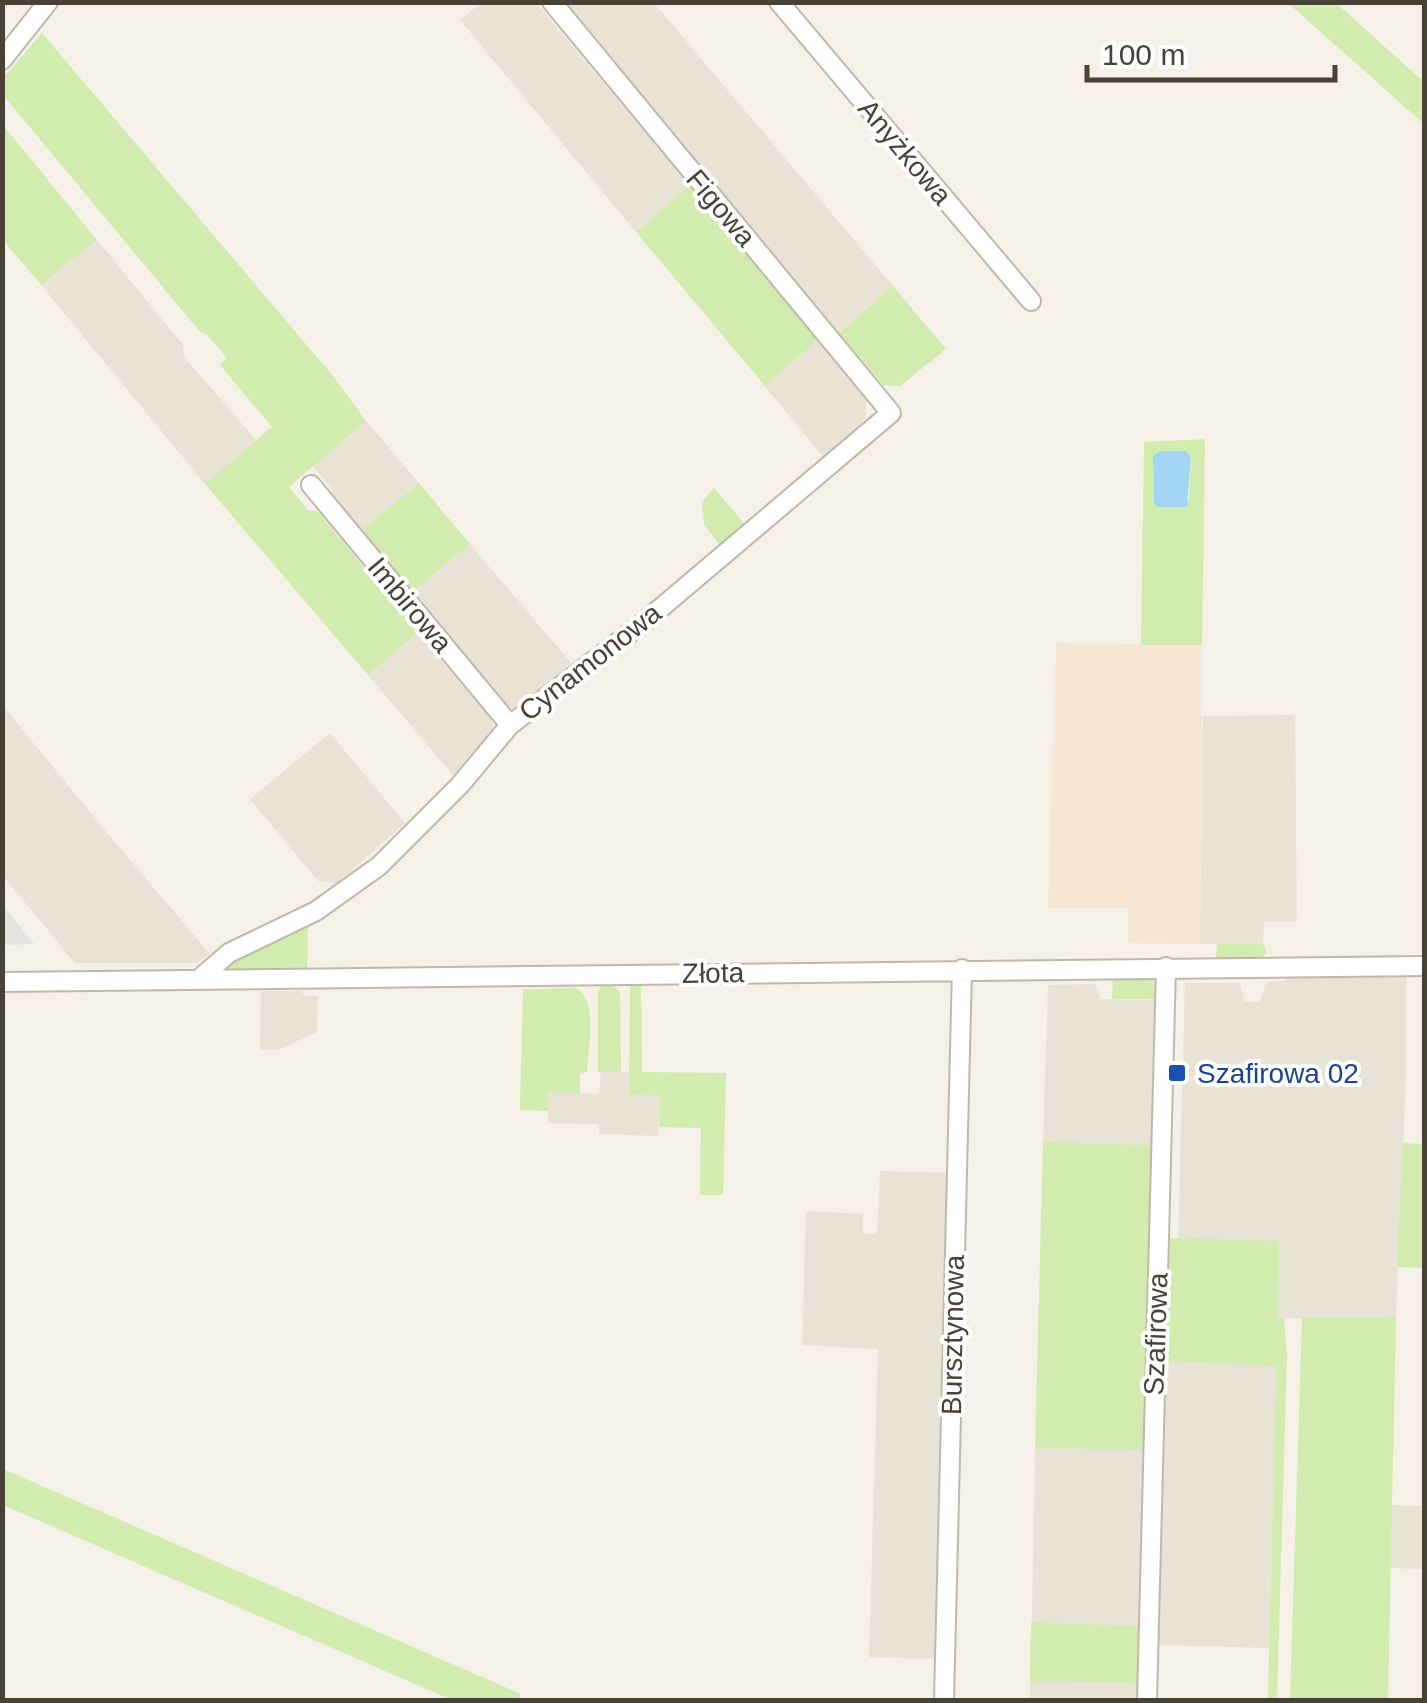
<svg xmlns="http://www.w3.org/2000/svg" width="1427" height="1703" viewBox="0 0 1427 1703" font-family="Arial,sans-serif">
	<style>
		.residential { fill: #e9e2d6 }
		.commercial { fill: #f7e6d2 }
		.industrial { fill: #e7e2dd }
		.green { fill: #d2ebaf; fill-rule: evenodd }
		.water { fill: #a2d6f4 }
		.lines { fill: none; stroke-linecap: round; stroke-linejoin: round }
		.street-casing { stroke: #c1b8aa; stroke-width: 22 }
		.street { stroke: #fff; stroke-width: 18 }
		.transit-dot { fill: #1a4fb4; stroke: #fff; stroke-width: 4 }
		.labels { text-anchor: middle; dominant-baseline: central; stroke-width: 8; stroke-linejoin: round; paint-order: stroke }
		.street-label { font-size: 28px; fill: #494136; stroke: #fff }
		.transit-label { font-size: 28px; fill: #164399; stroke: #fff; text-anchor: start }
	</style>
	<rect width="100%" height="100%" fill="#f5f0e8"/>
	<!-- residential -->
	<path class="residential" d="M481,3H536L690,185L636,232L460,20Z
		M575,3H654L893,286L839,333L567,9Z
		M97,240L183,345L184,357L257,441L205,484L41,285Z
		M819,339L867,397L864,424L825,459L765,386Z
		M366,421L419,483L359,532L332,500V490L313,466Z
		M470,544L571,663L523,708H507L412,592Z
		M418,632L493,721L492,737L453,775L368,675Z
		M3,706L108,834L210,954L196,963H75L3,876Z
		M1295,715L1297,922H1264L1263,944H1200L1203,716Z
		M330,733L405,823L336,884L318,881L250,799Z
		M1367,974L1406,975V1079L1396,1317L1278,1319L1225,1241L1178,1238L1185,983H1240L1244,1001L1260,1002L1266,982L1285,981L1286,978Z
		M1095,984L1100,999L1154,1000L1151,1145L1043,1142L1048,985Z
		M261,991H301L305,996H318L317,1032L278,1050H260Z
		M601,1072H630L629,1095L660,1096L658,1136L599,1134V1124L548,1123V1091L599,1094Z
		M880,1171L948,1173L936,1659L869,1657L878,1349L802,1345L806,1211L863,1214V1233L877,1234Z
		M1166,1361L1276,1365L1269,1648L1158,1645Z
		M1035,1448L1144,1450L1139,1626L1032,1622Z
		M1392,1505L1424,1506V1569L1391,1568Z
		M1030,1681L1137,1683V1700H1030Z"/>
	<!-- commercial -->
	<path class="commercial" d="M1056,643L1202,645L1200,944L1128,943V908H1048Z"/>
	<!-- industrial -->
	<path class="industrial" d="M3,906L34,944L3,945Z"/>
	<!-- green -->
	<path class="green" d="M1288,3H1336L1424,82V124Z
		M42,33L333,376L366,421L289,487L309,511H317L418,632L368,675L205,484L272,427L220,365L227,358L207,335L200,332L4,96L5,76Z
		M3,125L97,240L41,285L3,240Z
		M690,185L819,339L765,386L636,232Z
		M893,286L946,349L900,386L883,385L839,333Z
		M1205,439L1202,645H1141L1144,442ZM1160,451H1185L1191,456L1189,500L1154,504L1153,456Z
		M419,483L470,544L412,592L359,532Z
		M714,488L747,527L722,549L704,524L702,502Z
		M308,919L307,971L225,972V965Z
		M1217,944H1263L1267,953L1261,958L1216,959Z
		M1113,976L1150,977L1159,990V999H1112Z
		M633,982L641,983L642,1072L726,1073L723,1195H700L701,1128L659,1127L660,1096L629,1095L630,987Z
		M612,984L620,992L621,1072H598V991L602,985Z
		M576,988C599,1002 588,1048 587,1072L580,1073V1093L549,1092L548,1111L520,1110L523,989Z
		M1043,1142L1151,1145L1144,1450L1035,1448Z
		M1403,1143L1424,1144V1268L1397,1267Z
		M1170,1238L1279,1241L1278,1318L1284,1319L1287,1355L1277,1700H1268L1276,1366L1166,1361Z
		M1396,1317L1388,1700H1290L1302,1318Z
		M3,1469L521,1694L518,1700H452L3,1505Z
		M1031,1622L1139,1626L1137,1683L1030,1681Z"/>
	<!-- water -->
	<path class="water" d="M1160,451H1185L1191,456L1187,507H1159L1154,504L1153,456Z"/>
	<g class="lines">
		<defs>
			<path id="street" d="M779,2L1031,301
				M2,60L48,2
				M311,485L510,725
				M198,980L229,953L316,911L379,866L460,785L510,725L643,623L891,413L552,2
				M2,982L1424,966
				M944,1700L962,969
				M1147,1700L1166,967"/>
		</defs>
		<!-- street casing -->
		<use href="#street" class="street-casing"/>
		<!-- street -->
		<use href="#street" class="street"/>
	</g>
	<!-- markers -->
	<rect class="transit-dot" x="1167" y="1063" width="20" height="20" rx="5"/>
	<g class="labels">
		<!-- street labels -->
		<g class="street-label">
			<text transform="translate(905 152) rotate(50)">Anyżkowa</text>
			<text transform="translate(721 208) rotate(50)">Figowa</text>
			<text transform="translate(410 605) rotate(50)">Imbirowa</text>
			<text transform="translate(590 662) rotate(-38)">Cynamonowa</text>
			<text transform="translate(713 973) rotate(-1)">Złota</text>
			<text transform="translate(1156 1334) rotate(-88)">Szafirowa</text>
			<text transform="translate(953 1335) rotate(-89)">Bursztynowa</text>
		</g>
		<!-- transit labels -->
		<g class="transit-label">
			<text x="1197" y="1073">Szafirowa 02</text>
		</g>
	</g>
	<!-- border -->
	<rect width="1427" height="1703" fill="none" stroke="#494136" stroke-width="10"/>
	<!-- scale -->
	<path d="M1087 65v15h248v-15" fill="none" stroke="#494136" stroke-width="5"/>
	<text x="1102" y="65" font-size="30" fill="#494136" stroke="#ffffff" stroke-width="8" paint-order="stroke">100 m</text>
</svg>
